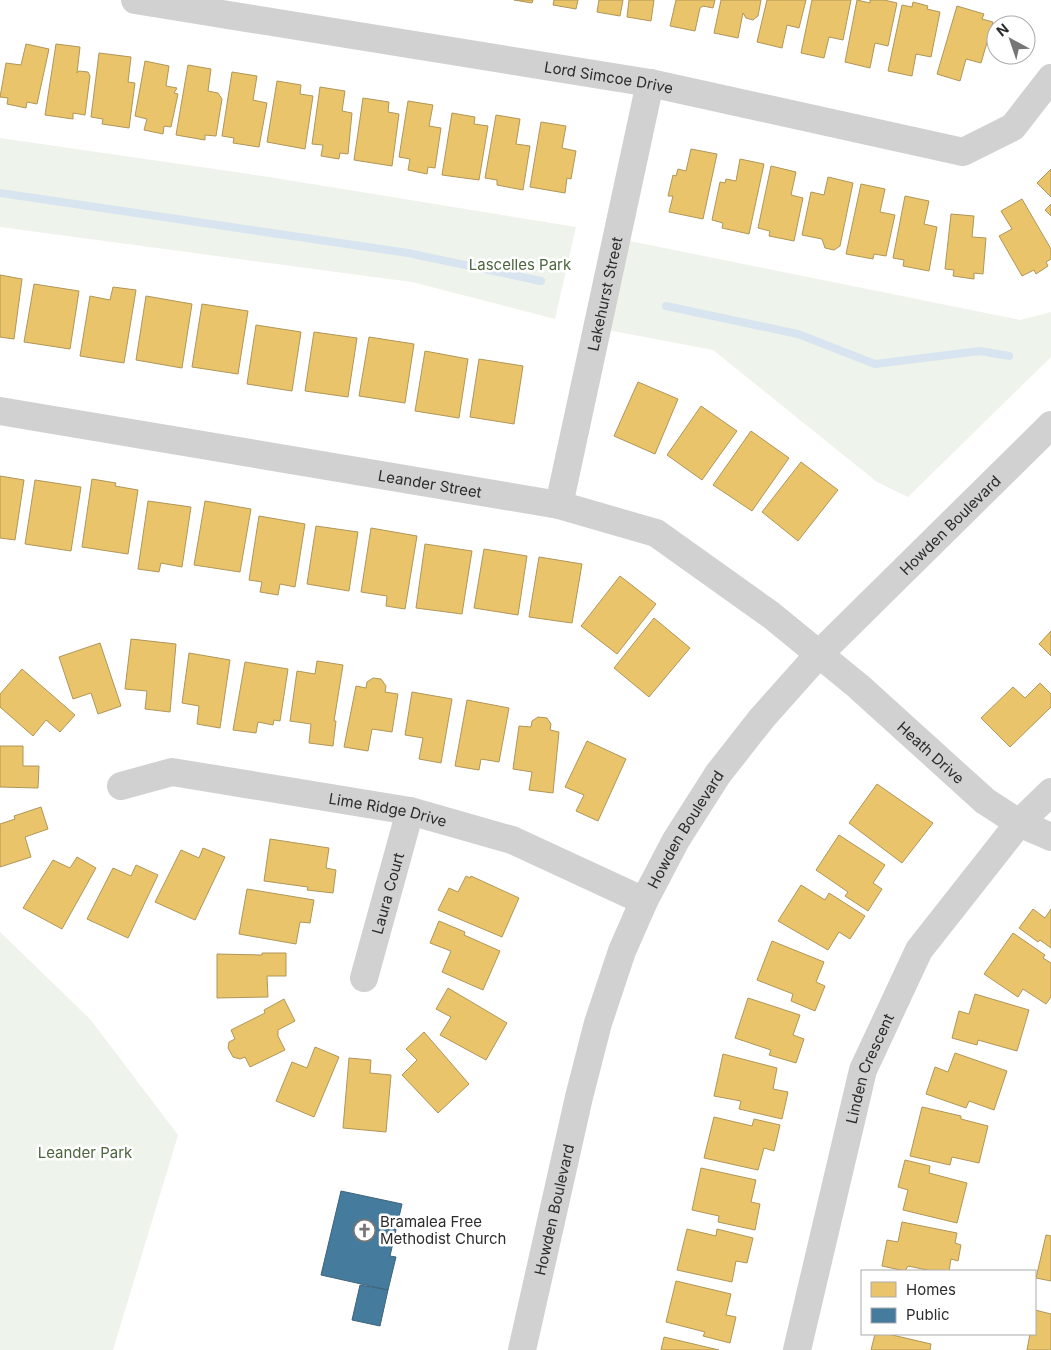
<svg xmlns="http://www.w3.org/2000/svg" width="1051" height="1350" viewBox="0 0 1051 1350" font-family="Inter,sans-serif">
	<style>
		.green { fill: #eef3eb }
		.homes { fill: #e9c46a; stroke: #b09657 }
		.public { fill: #457b9d; stroke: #3e637b }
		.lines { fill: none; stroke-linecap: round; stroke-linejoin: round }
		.stream { stroke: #d8e4ef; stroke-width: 8 }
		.minor { stroke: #d1d1d1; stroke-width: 28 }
		.labels { text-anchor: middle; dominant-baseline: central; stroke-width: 5; stroke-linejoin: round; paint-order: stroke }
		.street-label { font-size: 15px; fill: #2c2c2c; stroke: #fff }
		.park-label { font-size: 15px; fill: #4c653d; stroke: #fff }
		.poi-label { font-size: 15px; fill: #2c2c2c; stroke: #fff; text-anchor: start }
	</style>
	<rect width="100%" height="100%" fill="#fff"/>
	<!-- green -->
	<path class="green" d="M0,138L269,177L576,227L555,319L412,282L0,227Z
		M625,240L1020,320L1051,312V357L908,497L877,482L713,350L608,330Z
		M0,932L90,1019L178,1135L113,1350H0Z"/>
	<!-- homes -->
	<path class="homes" d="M514,0H533L532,3Z
		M554,0H578L576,9L553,5Z
		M599,0H623L620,16L597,12Z
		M629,0H654L651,21L627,17Z
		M676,0H715L713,8L703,6L700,8L695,31L670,26Z
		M721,0H761L758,16L753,20L746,18L743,13L738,38L714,33Z
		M767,0H806L799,28L787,25L782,48L757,42Z
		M812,0H851L843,40L829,37L824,58L801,53Z
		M857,0L870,3V0H884L897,3L888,46L875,43L870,68L845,62Z
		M913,2L928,6L927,9L940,12L931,57L916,54L912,76L888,71L902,5L912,7Z
		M957,6L984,14L982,19L993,22L981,63L966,59L960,81L937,74Z
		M26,44L49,49L37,104L27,102L26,108L7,104L8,98L0,97L6,63L21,65Z
		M56,44L80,47L77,73L79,71L88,72L90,76L85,115L73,113V119L45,115Z
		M99,53L131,57L128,82L135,83L129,128L102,124L103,119L91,117Z
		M145,61L169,66L166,86L177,88L174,93L178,94L171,127L164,126L163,134L144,130L147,119L135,116Z
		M188,65L211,69L208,91L218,93L222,99L216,136L205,135V140L176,135Z
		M232,72L257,76L253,100L267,103L259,147L233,143L234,138L222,136Z
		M277,81L301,85L300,94L313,96L305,149L267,142Z
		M320,87L345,91L342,111L352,113L348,154L340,153L339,159L321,156L323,145L312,144Z
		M363,98L389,102L388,112L399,114L392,166L354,160Z
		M408,101L433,105L429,126L441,128L435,168L428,167L427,174L408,170L410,159L399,157Z
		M452,113L475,117L474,124L488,126L479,180L442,175Z
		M496,115L520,119L516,144L530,146L523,190L497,185V180L485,178Z
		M541,122L566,126L562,148L576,151L571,179L567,178L565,193L530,187Z
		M691,149L717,154L703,219L669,212L673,196H668L673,175L676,176L678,169L686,171Z
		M740,159L764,164L749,234L722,228L723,223L712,220L720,182L725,183L726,179L736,181Z
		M771,166L796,172L791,195L803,198L794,241L769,236L770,231L758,228Z
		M1051,169V197L1037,183Z
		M828,177L853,183L840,246L834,250L825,248L822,239L802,235L811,192L824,195Z
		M861,184L885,189L880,212L895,215L886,256L874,254L873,259L846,254Z
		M905,196L929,201L924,224L937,227L929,271L903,266L904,260L893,258Z
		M1022,199L1051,249V259L1046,262L1048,266L1036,274L1034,270L1022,276L999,236L1012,229L1001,211Z
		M1051,204V216L1045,210Z
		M951,214L974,216L972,237L986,238L983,274L974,273V279L953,276L954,270L945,269Z
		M0,275L22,279L14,339L0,337Z
		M34,284L79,291L70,349L24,342Z
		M113,287L136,290L124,363L80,356L90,296L110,300Z
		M146,296L192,304L182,368L136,360Z
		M202,304L248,311L238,374L192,367Z
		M256,325L301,332L292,391L247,384Z
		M314,332L357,338L348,397L305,391Z
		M369,337L414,344L405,403L359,396Z
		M425,351L468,359L459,418L415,411Z
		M479,359L523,366L514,424L470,417Z
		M638,382L678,399L655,454L614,436Z
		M701,406L737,431L702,480L667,455Z
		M751,431L789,458L752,511L713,485Z
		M801,462L838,490L798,541L762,512Z
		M0,476L24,480L15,540L0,538Z
		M92,479L116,483L115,486L138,490L128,554L82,547Z
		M35,480L81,487L71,551L25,544Z
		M148,501L191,507L182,567L161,563L159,572L138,569Z
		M205,501L251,509L240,572L194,565Z
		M259,516L305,524L295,587L280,584L278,595L260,592L262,582L249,580Z
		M316,526L358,532L349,591L307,584Z
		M371,528L417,536L405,609L386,606L387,596L361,592Z
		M425,544L472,551L462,614L416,608Z
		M484,549L527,556L518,615L474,608Z
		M539,557L582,564L572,623L529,617Z
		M620,576L656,604L617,654L581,626Z
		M654,618L690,648L649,697L614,668Z
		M1051,631V656L1039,644Z
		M131,639L176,644L170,712L145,709L147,691L125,689Z
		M100,643L121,706L98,714L91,693L73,699L59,657Z
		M189,653L230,660L220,728L197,724L199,706L182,703Z
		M317,661L343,665L334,721H336L333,746L309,743L311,724L290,721L297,671L315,674Z
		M245,662L288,669L280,721L274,720L273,725L258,722L256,733L233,730Z
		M22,669L75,715L60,732L46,720L33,736L0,707V694Z
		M373,678L381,679L386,686L385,692L398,694L392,732L372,729L368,751L344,747L356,686L366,688L367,682Z
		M1040,683L1051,694V707L1010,747L981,718L1013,687L1025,698Z
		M412,692L452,699L441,763L419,759L423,738L405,735Z
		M467,700L509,708L499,762L481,759L479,770L455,766Z
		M538,717L547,718L551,724L550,730L559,732L553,793L529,790L532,772L513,769L519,726L531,727L532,721Z
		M587,741L626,759L598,821L576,811L584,795L565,787Z
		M0,746H23V766H39L38,788L0,787Z
		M877,784L933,823L902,863L849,823Z
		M41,807L48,829L25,837L31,857L0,867V824L15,819L14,816Z
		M839,835L885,865L873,883L882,889L868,911L845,896L848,892L816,870Z
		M270,839L329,848L326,868L336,870L333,893L307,890L308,887L264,881Z
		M203,848L225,857L195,920L155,902L181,850L199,858Z
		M77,857L96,868L62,929L23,908L53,860L70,868Z
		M136,865L158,875L128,938L87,919L113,868L131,876Z
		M466,876L470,878L471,876L519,898L502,937L438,910L449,888L458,892Z
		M801,885L825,900L829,893L865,916L850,939L839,932L828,950L778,921Z
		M247,889L314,900L310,923L300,922L296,944L239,934Z
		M1033,909L1045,918L1051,909V948L1040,940L1038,942L1019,928Z
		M439,921L465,932L464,935L500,951L483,990L442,972L451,951L430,943Z
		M1013,933L1045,955L1043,958L1051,963V997L1046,1004L1023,989L1018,997L984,974Z
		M772,941L824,962L816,982L825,986L815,1011L791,1001L793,994L757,980Z
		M262,953H286V976H267L268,997L217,998V954L262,955Z
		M448,988L507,1023L486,1060L440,1035L451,1017L436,1009Z
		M975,994L1029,1010L1017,1051L978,1040L977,1045L952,1038L959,1011L969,1014Z
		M748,998L800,1015L793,1035L804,1039L796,1063L769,1055L771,1050L735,1038Z
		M284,999L295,1021L278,1030V1036L285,1050L250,1067L245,1057L240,1059L233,1057L228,1048L229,1042L235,1039L231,1030L265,1013L264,1010Z
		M424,1032L469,1084L438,1113L402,1075L417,1060L406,1049Z
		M315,1047L339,1057L314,1117L276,1101L292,1062L307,1068Z
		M955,1053L1007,1071L994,1110L969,1101L966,1108L926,1094L935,1067L948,1072Z
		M723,1054L777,1068L773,1089L788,1092L782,1119L739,1109L741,1101L714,1096Z
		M349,1058L371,1060L370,1073L391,1075L386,1132L343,1128Z
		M922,1107L961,1116V1119L988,1126L979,1163L952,1157L950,1165L910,1156Z
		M714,1117L752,1126L754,1119L780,1125L774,1151L764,1148L758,1170L704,1158Z
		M905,1160L930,1166L929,1173L967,1183L957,1223L903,1210L908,1190L898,1187Z
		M701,1168L756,1180L751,1202L760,1204L755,1230L718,1222L719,1216L692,1210Z
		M902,1222L957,1233L955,1243L961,1245L958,1261L951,1259L949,1271H932L908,1266L905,1271L882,1266L887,1240L898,1242Z
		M687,1229L716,1236L717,1229L753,1238L747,1263L736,1261L732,1282L677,1270Z
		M1046,1235L1051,1236V1281L1036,1278Z
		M676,1281L731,1294L726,1315L736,1317L730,1343L703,1336L705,1332L666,1322Z
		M1035,1310L1051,1314V1350H1027L1030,1334H1035Z
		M875,1334H888L931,1344L930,1350H871Z
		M664,1337L719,1350H661Z"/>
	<!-- public -->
	<path class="public" d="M341,1191L402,1204L390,1256L396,1257L388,1290L321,1275Z
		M360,1285L388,1290L380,1326L352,1320Z"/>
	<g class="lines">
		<!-- stream -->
		<path class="stream" d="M0,193L408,253L541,281
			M666,306L798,334L875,364L980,351L1009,356"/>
		<!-- minor -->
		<g class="minor">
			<path id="s1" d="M135,0L650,83L963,152L1013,127L1051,78"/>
			<path id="s2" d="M0,411L559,505L656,533L771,615L858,686L985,801L1019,823L1051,837"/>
			<path id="s3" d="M559,505L650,83"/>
			<path id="s4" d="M121,786L172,772L410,811L512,840L644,901"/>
			<path id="s5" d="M364,978L410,811"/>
			<path id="s6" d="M522,1350L579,1097L598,1023L622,951L644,901L676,840L718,774L762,718L819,654L1051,425"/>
			<path id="s7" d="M797,1350L863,1070L919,950L1019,823L1051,792"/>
		</g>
	</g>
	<!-- icons -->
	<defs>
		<symbol id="church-ring" viewBox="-11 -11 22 22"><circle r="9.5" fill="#fff" stroke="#767676" stroke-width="1.5"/><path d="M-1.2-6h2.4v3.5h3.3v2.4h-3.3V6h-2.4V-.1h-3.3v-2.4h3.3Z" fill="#767676"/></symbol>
	</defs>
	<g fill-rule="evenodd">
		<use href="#church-ring" x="352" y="1218" width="25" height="25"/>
	</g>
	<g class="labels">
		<!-- street labels -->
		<g class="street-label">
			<text stroke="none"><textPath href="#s1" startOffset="480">Lord Simcoe Drive</textPath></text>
			<text stroke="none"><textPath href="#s3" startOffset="216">Lakehurst Street</textPath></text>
			<text stroke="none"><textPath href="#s2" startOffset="436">Leander Street</textPath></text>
			<text stroke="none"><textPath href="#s6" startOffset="954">Howden Boulevard</textPath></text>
			<text stroke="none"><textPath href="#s2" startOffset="1020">Heath Drive</textPath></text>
			<text stroke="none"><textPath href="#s4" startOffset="272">Lime Ridge Drive</textPath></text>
			<text stroke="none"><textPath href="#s6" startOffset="549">Howden Boulevard</textPath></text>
			<text stroke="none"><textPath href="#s5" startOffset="88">Laura Court</textPath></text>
			<text stroke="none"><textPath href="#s7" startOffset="291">Linden Crescent</textPath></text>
			<text stroke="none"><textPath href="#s6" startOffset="144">Howden Boulevard</textPath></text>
		</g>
		<!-- park labels -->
		<g class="park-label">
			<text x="520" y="264">Lascelles Park</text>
			<text x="85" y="1152">Leander Park</text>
		</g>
		<!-- poi labels -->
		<g class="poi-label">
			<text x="380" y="1221">Bramalea Free<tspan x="380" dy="17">Methodist Church</tspan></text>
		</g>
	</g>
	<!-- legend -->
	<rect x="861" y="1270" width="175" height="65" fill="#ffffff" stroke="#ababab"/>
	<rect x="871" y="1282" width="25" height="15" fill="#e9c46a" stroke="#ababab"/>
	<text x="906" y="1295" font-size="15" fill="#2c2c2c">Homes</text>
	<rect x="871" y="1308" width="25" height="15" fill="#457b9d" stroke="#ababab"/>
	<text x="906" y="1320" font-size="15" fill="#2c2c2c">Public</text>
	<!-- north arrow -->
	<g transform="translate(1011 40) rotate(320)"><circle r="24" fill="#ffffff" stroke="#ababab"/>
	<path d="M0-4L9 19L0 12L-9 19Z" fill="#767676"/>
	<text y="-8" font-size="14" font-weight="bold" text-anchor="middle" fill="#2c2c2c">N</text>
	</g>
</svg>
